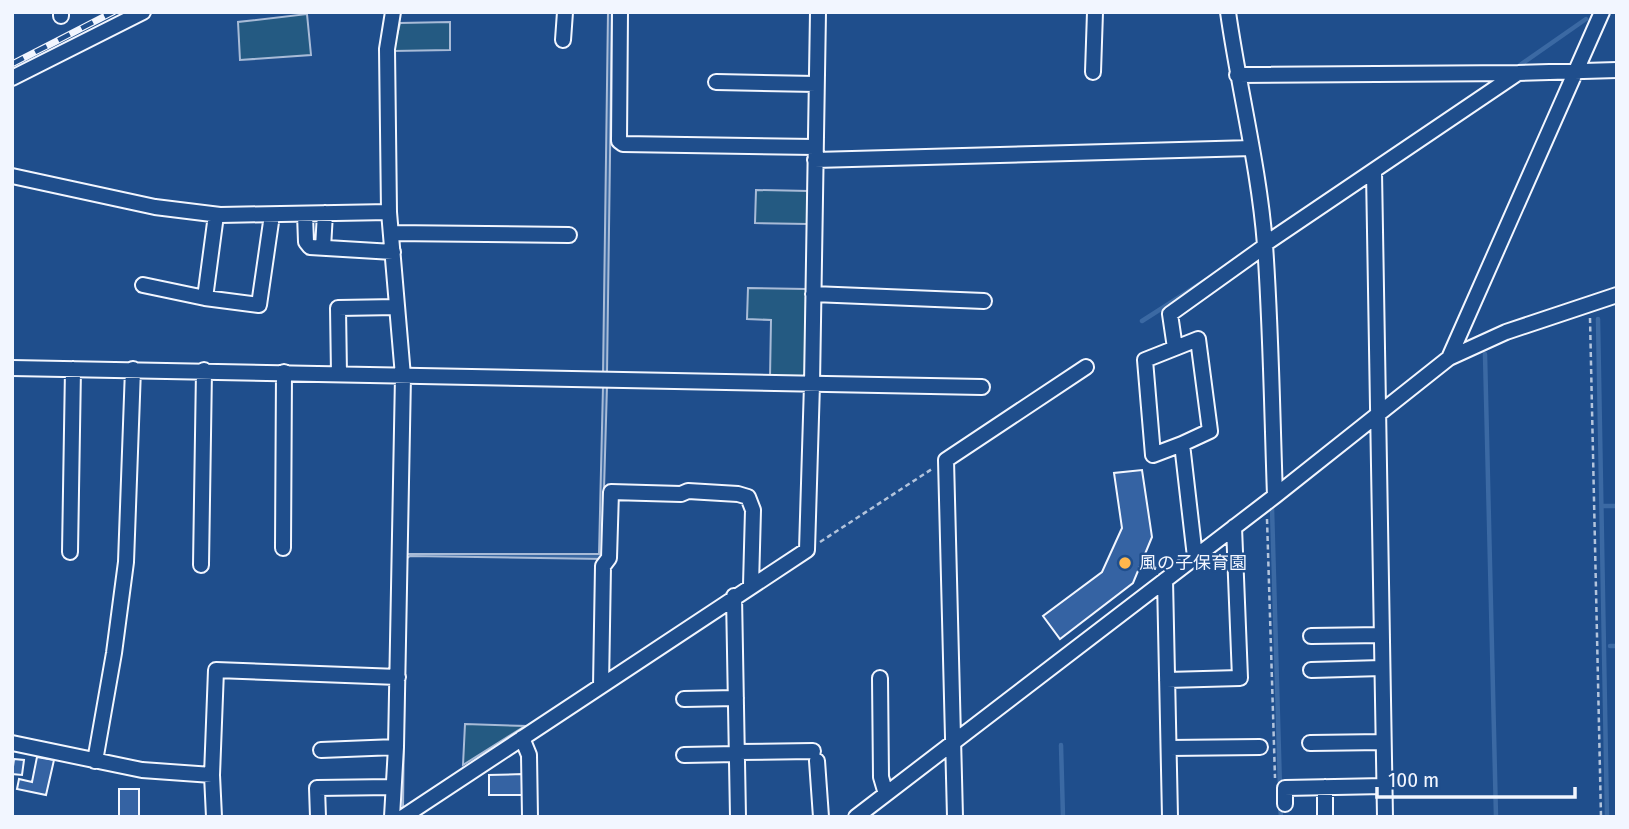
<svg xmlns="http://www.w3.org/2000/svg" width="1629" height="829" viewBox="0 0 1629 829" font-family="'Fira Sans Condensed','Noto Sans JP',sans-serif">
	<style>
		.green { fill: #245a82; stroke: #a8bbd7; stroke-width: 2 }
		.water { fill: #3b69a3; stroke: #a8bbd7; stroke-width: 2 }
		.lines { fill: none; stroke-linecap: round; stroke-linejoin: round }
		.stream { stroke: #3b69a3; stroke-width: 4.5 }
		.building { fill: #3563a3; stroke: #f2f6ff; stroke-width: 2 }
		.minor-casing { stroke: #f2f6ff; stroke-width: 18 }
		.path { stroke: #b3c4dc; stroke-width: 2.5; stroke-dasharray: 5 3.5; stroke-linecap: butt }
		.minor { stroke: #1f4e8c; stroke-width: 14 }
		.rail-casing { stroke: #f2f6ff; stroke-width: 7 }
		.rail { stroke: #1f4e8c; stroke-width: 4.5; stroke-dasharray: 13; stroke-linecap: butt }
		.poi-dot { fill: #ffb74d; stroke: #1f4e8c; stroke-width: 2.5 }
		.labels { text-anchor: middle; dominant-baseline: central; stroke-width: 5; stroke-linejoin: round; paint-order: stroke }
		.poi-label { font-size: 18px; fill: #f2f6ff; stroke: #1f4e8c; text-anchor: start }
	</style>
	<rect width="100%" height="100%" fill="#1f4e8c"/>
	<!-- green -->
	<path class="green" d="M307,14L311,55L240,60L238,22Z
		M450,22V50L393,51L400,23Z
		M756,190L809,191L808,224L755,223Z
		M748,288L806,289L805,378H770L771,320L747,319Z
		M465,724L525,726L463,765Z"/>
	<!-- water -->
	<path class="water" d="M608,12H612L607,374L603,375Z
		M603,386H607L602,559L410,556L406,559L403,808L398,809L405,554H599Z"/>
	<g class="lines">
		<!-- stream -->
		<path class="stream" d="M1520,65L1586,19
			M1598,319L1607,817
			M1142,321L1206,280
			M1485,354L1496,817
			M1602,506H1617
			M1272,508L1280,788
			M1610,646H1617
			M1061,745L1063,817
			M1280,804L1281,817"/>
	</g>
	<!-- building -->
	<path class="building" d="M1142,470L1152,537L1133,583L1060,639L1043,616L1102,572L1122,528L1114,473Z
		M37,757L54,760L46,795L17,789L19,779L32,782Z
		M14,759L24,760L22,775L12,774Z
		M523,774V795H489V775Z
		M119,789H139V817H119Z"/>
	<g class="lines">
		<defs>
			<path id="minor" d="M620,12L619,141L623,144L815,147
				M1228,12C1239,90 1259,167 1265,245C1271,328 1272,412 1275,496
				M61,16V12
				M563,40L565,12
				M1093,72L1095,12
				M1237,75L1518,73L1617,70
				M12,78L143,12
				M716,82L816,84
				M815,160L1252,148
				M1374,172L1385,817
				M12,176L155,207L220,215L389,212
				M305,214L306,242L310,247L393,252
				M391,233L569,235
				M1265,244L1518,73
				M323,248L325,213
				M143,285L205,298L259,305L272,215
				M813,294L984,301
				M205,298L216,215
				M1175,348L1170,314L1265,246
				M1449,358L1602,12
				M12,368L982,387
				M339,374L338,308L397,307
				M1182,444L1153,455L1145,360L1198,339L1210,431L1182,444L1195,557
				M283,548L284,372
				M70,552L73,369
				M201,565L204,370
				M1165,580L1170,817
				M734,596L738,817
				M1311,636L1382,635
				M1311,670L1382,668
				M880,678L881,777L886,794
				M1167,680L1240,678L1234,527
				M601,686L603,566L609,558L611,492L681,494L688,491L738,494L748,497L753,510L751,585
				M684,699L736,698
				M522,738L529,755L530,817
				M12,743L142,770L212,775
				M1310,743L1383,742
				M1169,748L1260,747
				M321,750L396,747
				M737,752L813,751
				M684,755L737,754
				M95,761L114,653L126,562L133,369
				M817,761L821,817
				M1325,787V817
				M1285,804V788L1384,786
				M214,817L212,775L216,670L398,677
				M318,817L317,788L392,787
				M392,817L396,747L403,376L389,212L387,49L393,12
				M403,817L807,550L812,384L818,12
				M856,817L1275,496L1449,358L1506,332L1617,295
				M955,817L946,460L1086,367"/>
		</defs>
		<!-- minor casing -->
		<use href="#minor" class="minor-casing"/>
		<!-- path -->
		<path class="path" d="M1590,318L1601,817
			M1267,519L1275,778
			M820,542L932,469"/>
		<!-- minor -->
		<use href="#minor" class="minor"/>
		<defs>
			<path id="rail" d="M12,64L113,12"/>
		</defs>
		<!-- rail casing -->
		<use href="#rail" class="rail-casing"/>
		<!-- rail -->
		<use href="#rail" class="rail"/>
	</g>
	<!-- markers -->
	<circle class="poi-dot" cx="1125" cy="563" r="7"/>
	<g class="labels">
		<!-- poi labels -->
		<g class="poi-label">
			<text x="1139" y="563">風の子保育園</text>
		</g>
	</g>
	<!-- border -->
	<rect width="1629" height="829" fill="none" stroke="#f2f6ff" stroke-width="28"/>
	<!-- scale -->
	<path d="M1377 787v10h198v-10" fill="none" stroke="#f2f6ff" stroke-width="3.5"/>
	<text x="1388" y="787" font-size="21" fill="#f2f6ff" stroke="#1f4e8c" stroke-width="5" paint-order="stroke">100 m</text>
</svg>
